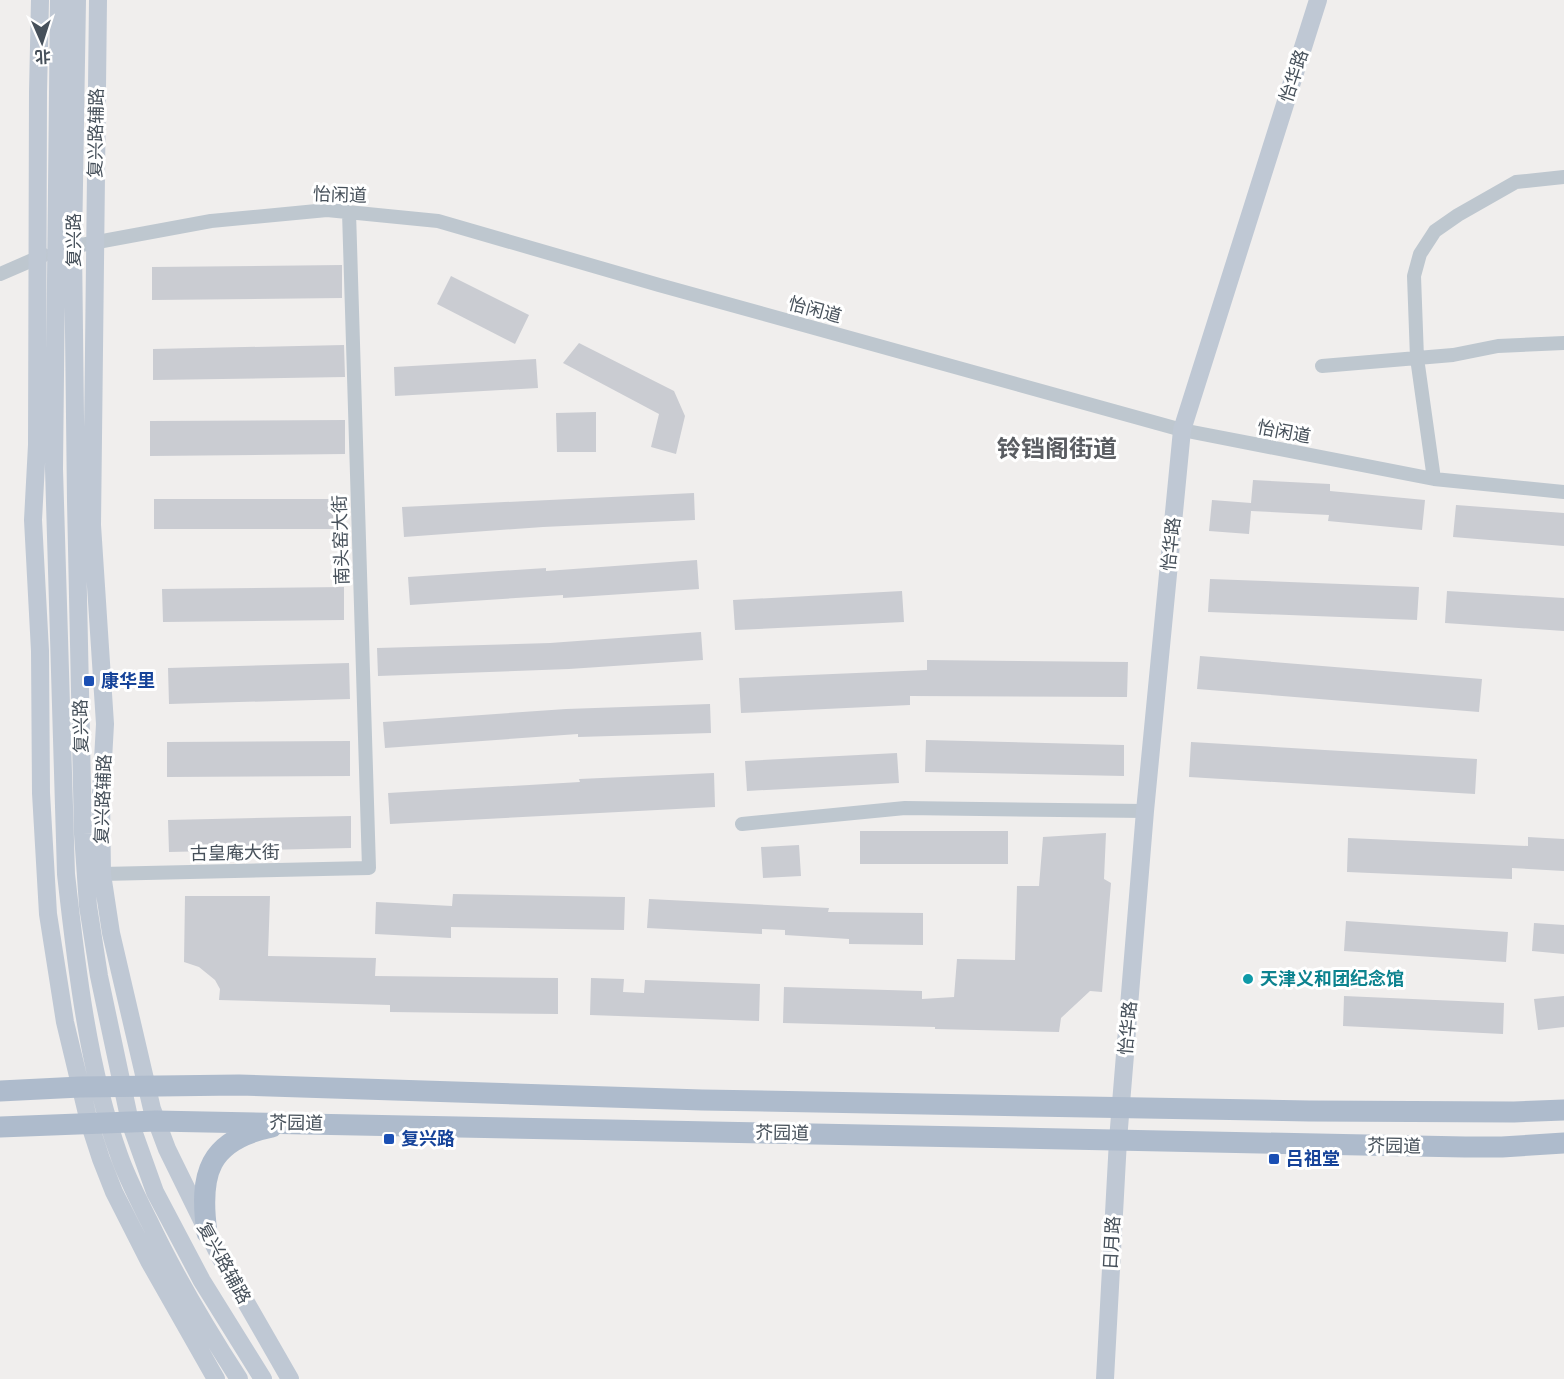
<svg xmlns="http://www.w3.org/2000/svg" width="1564" height="1379" viewBox="0 0 1564 1379" font-family="'Fira Sans Condensed','Noto Sans SC',sans-serif">
	<style>
		.building { fill: #caccd2 }
		.lines { fill: none; stroke-linecap: round; stroke-linejoin: round }
		.street { stroke: #bec7cf; stroke-width: 14 }
		.secondary { stroke: #bfc8d4; stroke-width: 18 }
		.primary { stroke: #aebbcc; stroke-width: 21 }
		.transit-dot { fill: #1a4fb4; stroke: #fff; stroke-width: 2 }
		.culture-dot { fill: #0f9aa8; stroke: #fff; stroke-width: 2 }
		.labels { text-anchor: middle; dominant-baseline: central; stroke-width: 6; stroke-linejoin: round; paint-order: stroke }
		.street-label { font-size: 18px; fill: #46505a; stroke: #fff }
		.transit-label { font-size: 18px; font-weight: bold; fill: #164399; stroke: #fff; text-anchor: start }
		.culture-label { font-size: 18px; font-weight: bold; fill: #0d838f; stroke: #fff; text-anchor: start }
		.district-label { font-size: 24px; font-weight: bold; fill: #5a5d62; stroke: #fff }
	</style>
	<rect width="100%" height="100%" fill="#f0eeed"/>
	<!-- building -->
	<path class="building" d="M342,265V298L152,300V267Z
		M451,276L529,315L515,344L437,304Z
		M579,343L674,391L685,416L676,454L651,447L659,414L563,363Z
		M344,345L345,377L153,380V349Z
		M536,359L538,388L395,396L394,367Z
		M596,412V452H557L556,413Z
		M345,420V454L150,456V421Z
		M1253,480L1330,484V491L1425,500L1422,530L1328,521L1329,515L1251,511L1249,534L1209,531L1212,500L1251,503Z
		M694,493L695,520L543,527L404,537L402,507Z
		M154,499H339V529H154Z
		M1456,505L1564,513V546L1453,537Z
		M697,560L699,589L563,598V595L410,605L408,577L546,568V571Z
		M1210,579L1419,587L1417,620L1208,612Z
		M344,587V620L163,622L162,589Z
		M902,591L904,622L735,630L733,600Z
		M1447,591L1564,598V631L1445,623Z
		M701,632L703,660L569,669L378,676L377,648L550,643Z
		M1200,656L1482,679L1479,712L1197,689Z
		M927,660L1128,662L1127,697L910,696V705L741,713L739,678L927,670Z
		M349,663L350,699L169,704L168,668Z
		M710,704L711,733L578,737V734L385,748L383,722L566,709Z
		M926,740L1124,745V776L925,772Z
		M350,741V776L167,777V742Z
		M1191,742L1477,759L1475,794L1189,777Z
		M897,753L899,783L747,791L745,761Z
		M714,773L715,807L390,824L388,793L580,782L579,779Z
		M351,816V848L169,852L168,820Z
		M860,831H1008V864H860Z
		M1106,833L1104,879L1111,883L1102,992L1090,991L1061,1018L1059,1032L935,1029V1027L783,1023L784,987L922,991V999L954,997L957,959L1015,960L1017,886H1039L1043,837Z
		M1528,837L1564,839V871L1512,868V879L1347,872L1348,838L1528,846Z
		M799,845L801,876L763,878L761,847Z
		M453,894L625,897L624,930L451,927V938L375,934L376,902L452,906Z
		M185,896H270L268,956L376,958L375,976L558,978V1014L390,1012V1005L219,1000L220,989L215,980L199,967L184,962Z
		M649,899L829,908L828,912L923,913V945L849,944V939L785,935V930L762,929V934L647,928Z
		M1346,921L1508,932L1506,962L1344,951Z
		M1534,923L1564,925V954L1532,951Z
		M591,978L624,979L623,992L644,993L645,980L760,984L759,1021L590,1015Z
		M1344,996L1504,1003L1503,1034L1343,1026Z
		M1564,996V1027L1538,1030L1534,999Z"/>
	<g class="lines">
		<!-- street -->
		<path class="street" d="M65,248L211,221L327,210L438,221L659,285L1182,430L1434,479L1564,492
			M0,274L44,255
			M1322,366L1453,355L1498,346L1564,343
			M1434,479L1417,358L1414,276L1420,254L1435,231L1458,215L1516,182L1564,177
			M742,824L905,808L1145,811
			M102,874L369,868L349,212"/>
		<!-- secondary -->
		<path class="secondary" d="M40,0L38,92L37,445L33,520L40,651L41,793L48,914L65,1022L89,1122L101,1159L114,1192L149,1261L216,1379
			M59,0L54,469L66,874C76,964 88,1069 119,1155C127,1178 138,1199 149,1221C175,1276 206,1328 239,1379
			M77,0L73,246L76,501L83,834L88,906L99,976L130,1122L155,1192L202,1281L263,1379
			M98,0L92,525L105,724L101,796L102,874L111,933L152,1109L167,1149L220,1257L290,1379
			M1105,1379L1118,1140L1145,811L1182,430L1318,0"/>
		<!-- primary -->
		<path class="primary" d="M0,1091L80,1087L239,1085L702,1100L1309,1111L1514,1112L1564,1110
			M0,1127L156,1121L1465,1147H1502L1564,1143
			M207,1233C199,1174 208,1140 272,1127"/>
	</g>
	<!-- markers -->
	<g class="transit-dot">
		<rect x="83" y="675" width="12" height="12" rx="3"/>
		<rect x="383" y="1133" width="12" height="12" rx="3"/>
		<rect x="1268" y="1153" width="12" height="12" rx="3"/>
	</g>
	<circle class="culture-dot" cx="1248" cy="979" r="6"/>
	<g class="labels">
		<!-- street labels -->
		<g class="street-label">
			<text transform="translate(1294 76) rotate(-72)">怡华路</text>
			<text transform="translate(96 133) rotate(-89)">复兴路辅路</text>
			<text transform="translate(340 195) rotate(2)">怡闲道</text>
			<text transform="translate(74 240) rotate(-90)">复兴路</text>
			<text transform="translate(815 310) rotate(15)">怡闲道</text>
			<text transform="translate(1284 432) rotate(11)">怡闲道</text>
			<text transform="translate(341 540) rotate(-92)">南头窑大街</text>
			<text transform="translate(1171 544) rotate(-84)">怡华路</text>
			<text transform="translate(81 726) rotate(-91)">复兴路</text>
			<text transform="translate(103 799) rotate(-88)">复兴路辅路</text>
			<text transform="translate(235 853) rotate(-1)">古皇庵大街</text>
			<text transform="translate(1128 1028) rotate(-85)">怡华路</text>
			<text transform="translate(296 1123) rotate(1)">芥园道</text>
			<text transform="translate(782 1133) rotate(1)">芥园道</text>
			<text transform="translate(1394 1146) rotate(1)">芥园道</text>
			<text transform="translate(1112 1243) rotate(-87)">日月路</text>
			<text transform="translate(224 1263) rotate(61)">复兴路辅路</text>
		</g>
		<!-- transit labels -->
		<g class="transit-label">
			<text x="101" y="681">康华里</text>
			<text x="401" y="1139">复兴路</text>
			<text x="1286" y="1159">吕祖堂</text>
		</g>
		<!-- culture labels -->
		<g class="culture-label">
			<text x="1260" y="979">天津义和团纪念馆</text>
		</g>
		<!-- district labels -->
		<g class="district-label">
			<text x="1057" y="449">铃铛阁街道</text>
		</g>
	</g>
	<!-- north arrow -->
	<g transform="translate(42 42) rotate(177)" stroke="#ffffff" stroke-width="4.5" paint-order="stroke">
	<path d="M0-4.5L10 22L0 15L-10 22Z" fill="#46505a"/>
	<text y="-9" font-size="16" font-weight="bold" text-anchor="middle" fill="#46505a">北</text>
	</g>
</svg>
